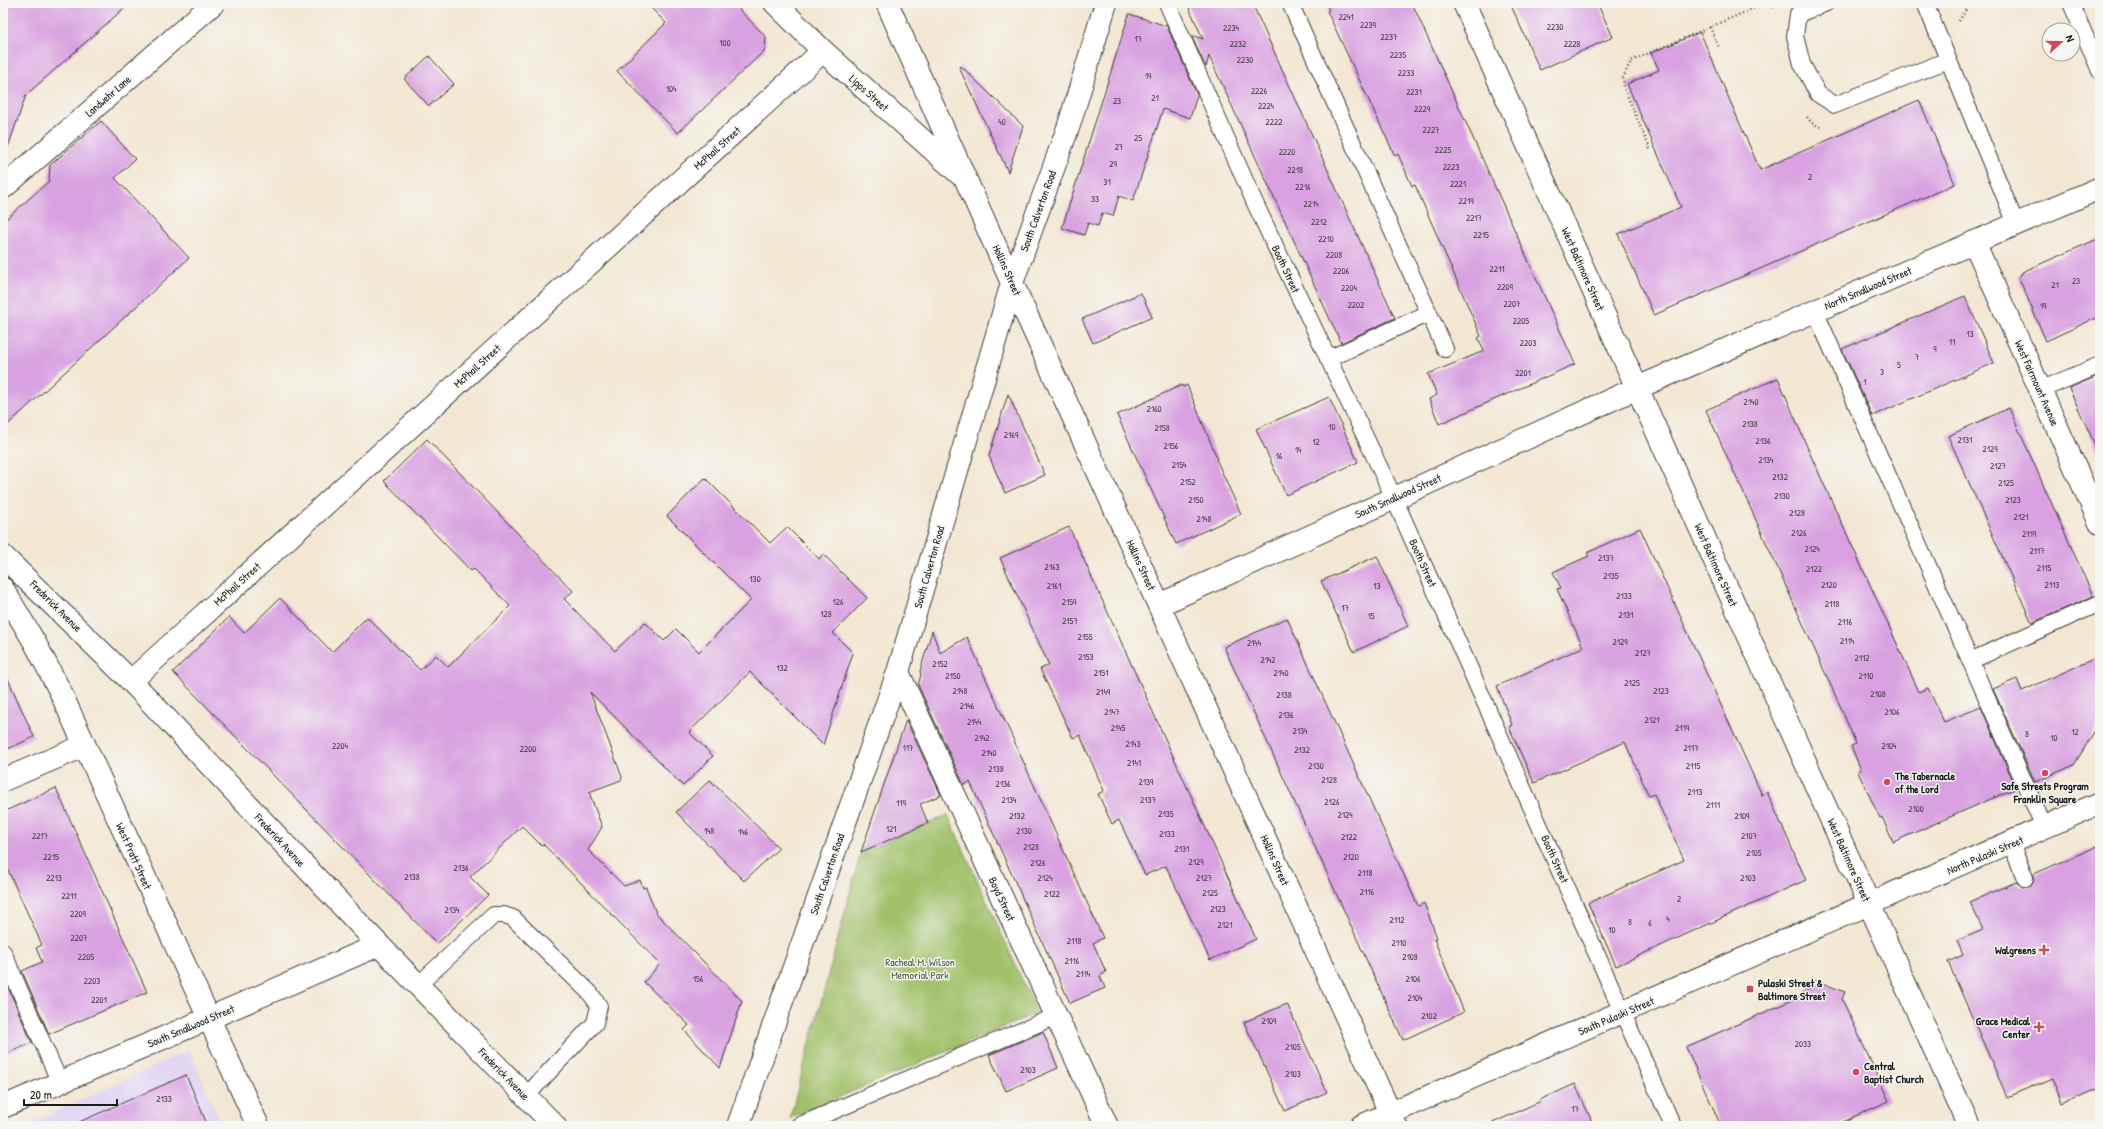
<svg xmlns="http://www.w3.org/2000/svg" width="2103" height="1129" viewBox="0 0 2103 1129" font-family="'Patrick Hand',sans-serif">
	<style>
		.built { fill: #e1d4f3 }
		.green { fill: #a0c069; stroke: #5e6e42 }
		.building { fill: #d9a1e1 }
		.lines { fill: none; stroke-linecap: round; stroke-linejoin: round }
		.lane-casing { stroke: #3c3a37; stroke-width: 18 }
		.street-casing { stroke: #3c3a37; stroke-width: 24 }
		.secondary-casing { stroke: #3c3a37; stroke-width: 24 }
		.primary-casing { stroke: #3c3a37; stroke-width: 24 }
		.path { stroke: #3c3a37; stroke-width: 2.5; stroke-dasharray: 1 3; stroke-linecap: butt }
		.lane { stroke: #fff; stroke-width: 16 }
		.street { stroke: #fff; stroke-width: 22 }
		.secondary { stroke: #fff; stroke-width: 22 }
		.primary { stroke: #fff; stroke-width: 22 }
		.poi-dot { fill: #d1495b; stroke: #f6f6f2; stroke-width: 1.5 }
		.labels { text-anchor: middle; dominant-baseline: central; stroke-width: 3; stroke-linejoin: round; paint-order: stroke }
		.number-label { font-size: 9px; fill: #4b3d4d }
		.street-label { font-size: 11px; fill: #1c1c1c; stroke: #f6f6f2 }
		.poi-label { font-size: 11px; font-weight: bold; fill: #1c1c1c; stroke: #f6f6f2; text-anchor: start }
		.park-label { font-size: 11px; fill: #4a5537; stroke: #f6f6f2 }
	</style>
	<rect width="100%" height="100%" fill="#f6f6f2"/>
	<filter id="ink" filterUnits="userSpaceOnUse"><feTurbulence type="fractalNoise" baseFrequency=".025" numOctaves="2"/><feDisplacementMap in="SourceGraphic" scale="8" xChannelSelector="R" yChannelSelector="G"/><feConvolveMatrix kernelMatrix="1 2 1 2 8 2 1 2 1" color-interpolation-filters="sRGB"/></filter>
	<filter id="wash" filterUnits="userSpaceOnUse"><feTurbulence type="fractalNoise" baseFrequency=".012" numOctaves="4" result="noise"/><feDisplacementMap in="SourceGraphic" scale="16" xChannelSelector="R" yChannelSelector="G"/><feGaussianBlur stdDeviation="0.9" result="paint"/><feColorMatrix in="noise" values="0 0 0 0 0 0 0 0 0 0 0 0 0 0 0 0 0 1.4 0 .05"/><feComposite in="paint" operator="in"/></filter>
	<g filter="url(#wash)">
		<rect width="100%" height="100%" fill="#f3e7d3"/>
		<!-- built -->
		<path class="built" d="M189,1050L222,1126H25Z"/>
		<!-- green -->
		<path class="green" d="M948,815L1037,1013L790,1118L861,852Z"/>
		<g id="blocks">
			<!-- building -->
			<path class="building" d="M3,3H130L26,95L7,150L3,149Z
				M646,3H733L766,37L765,50L678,133L617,71L666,23Z
				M1187,3H1252L1395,318L1341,343L1209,56L1206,67L1191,35L1203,39Z
				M1326,3H1412L1575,364L1439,424L1429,399L1437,395L1428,374L1484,351L1478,338L1481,336L1415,185L1412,186L1398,154L1395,156L1327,11L1329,10Z
				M1510,3H1597L1613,37L1540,70Z
				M1129,14L1167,26L1197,95L1190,118L1163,109L1133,201L1119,196L1113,216L1102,213L1098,226L1088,223L1084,235L1062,228Z
				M1700,32L1760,170L1919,100L1955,184L1654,315L1618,234L1681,207L1627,84L1659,70L1651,53Z
				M429,56L454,84L429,106L404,79Z
				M961,66L1023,126L1008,172L959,67Z
				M101,121L135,159L115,178L189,258L3,429V222L49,181L50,165Z
				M2100,238V316L2046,341L2018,276L2022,274V272Z
				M1141,293L1152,317L1093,343L1082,319Z
				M1965,296L1994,363L1872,416L1842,349Z
				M2100,375V456L2069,388Z
				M1778,378L1811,456L1919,692L1928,688L1944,722L1981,707L2016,788L1893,842L1882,817L1880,818L1858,772L1861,770L1851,746L1856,744L1842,710L1706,410Z
				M1182,385L1183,387L1187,385L1217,458L1216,459L1241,514L1176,544L1117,415Z
				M1008,394L1045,475L1005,493L989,456Z
				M1329,397L1358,462L1286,495L1256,429Z
				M2009,408L2093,596L2032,623L1948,436Z
				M427,439L573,591L564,599L615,651L645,622L664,641L676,629L699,652L751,600L667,516L705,478L770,543L787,527L819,559L823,554L867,598L833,633L853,653L823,745L750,672L689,732L713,756L683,786L590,692L622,777L621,780L589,792L602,827L588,850L624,886L640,880L643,888L646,887L656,913L742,1001L720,1068L684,1030L689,1025L644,982L660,964L543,844L541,845L522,826L470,877L488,895L437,944L173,672L229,617L244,633L280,598L332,652L367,617L420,670L436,655L448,667L510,606L474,569L471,571L384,481Z
				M1069,527L1256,939L1210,960L1166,866L1145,875L1119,820L1112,824L1098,794L1104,791L1080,735L1073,738L1040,669L1049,665L1000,558Z
				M1640,528L1762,795L1767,792L1806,880L1616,966L1588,903L1684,860L1654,794L1649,796L1625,742L1534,783L1509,727L1512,725L1497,686L1583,647L1557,589L1561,588L1553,572L1589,556L1587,553Z
				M1377,556L1408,626L1354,652L1321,581Z
				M1287,618L1418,906L1424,903L1437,938L1434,939L1464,1012L1403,1040L1224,647Z
				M932,631L940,653L967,637L1103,938L1093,943L1106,972L1100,976L1105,988L1070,1003L970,782L964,785L918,685L921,675L920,671Z
				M2100,656V722L2074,765L2035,782L1993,689L2017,679L2022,691Z
				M3,668L34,737L3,751Z
				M906,720L941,795L920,804L928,823L861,852Z
				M710,780L779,848L744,881L676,812Z
				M56,788L147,992L49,1034L22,971L42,962L36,948L42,945L3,859V812Z
				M2100,845V1087L2062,1103L2052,1078L2007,1097L1948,962L1963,955L1957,941L1983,930L1970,902L2016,882L2023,887H2029L2034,880V874Z
				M4,978L32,1043L3,1055V979Z
				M1814,980L1845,992L1842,999L1889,1101L1833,1126H1721L1686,1047L1804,995Z
				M1287,1004L1327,1092L1285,1111L1244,1022Z
				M1043,1032L1058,1068L1006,1091L989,1055Z
				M186,1075L208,1126H70Z
				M1575,1084L1594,1126H1486L1541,1101L1540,1100Z"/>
		</g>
	</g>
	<g filter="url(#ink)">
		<use href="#blocks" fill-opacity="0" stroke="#3c3a37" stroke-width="1"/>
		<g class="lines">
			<defs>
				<path id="lane" d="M1167,3L1254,201L1394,498L1673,1126
					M1290,3L1445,349
					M1826,3L1798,14L1795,36L1802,64L1818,94L1835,105L1948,60
					M1925,3L2016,224
					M2071,3L2100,71
					M1815,311L2045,829
					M1328,359L1429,313
					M2040,390L2100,365
					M1970,661L2100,603
					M2011,844L2025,878
					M3,952L60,1083
					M418,985L494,915H504L513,918L590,993L599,1006L595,1023L526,1096
					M798,1126L1056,1016"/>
				<path id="street" d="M775,3L823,51L961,175
					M887,3L1012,283L1396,1126
					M3,188L214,3
					M1974,242L2100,523
					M1159,605L1637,388L2100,188
					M898,672L1107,1126
					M131,681L823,51
					M3,780L84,746
					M3,1107L379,945
					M738,1126L898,672L1012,283L1069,125L1106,3"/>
				<path id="secondary" d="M1464,3L1969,1126
					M1361,1126L2100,803"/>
				<path id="primary" d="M3,556L131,681L379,945L555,1126
					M3,589L35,643L60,691L258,1126"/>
			</defs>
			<!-- lane casing -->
			<use href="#lane" class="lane-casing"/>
			<!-- street casing -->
			<use href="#street" class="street-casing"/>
			<!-- secondary casing -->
			<use href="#secondary" class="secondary-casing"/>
			<!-- primary casing -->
			<use href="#primary" class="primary-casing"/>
			<!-- path -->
			<path class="path" d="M1772,3L1774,8
				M1959,21L1970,3
				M1710,27L1719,48
				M1807,117L1812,123L1820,127
				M1650,149L1624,88L1623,78L1631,61L1766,3"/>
			<!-- lane -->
			<use href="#lane" class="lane"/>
			<!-- street -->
			<use href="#street" class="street"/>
			<!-- secondary -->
			<use href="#secondary" class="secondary"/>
			<!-- primary -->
			<use href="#primary" class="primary"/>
		</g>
	</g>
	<!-- markers -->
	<g class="poi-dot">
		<circle cx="2045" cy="773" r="4"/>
		<circle cx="1887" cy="782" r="4"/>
		<path d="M2042 944h4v4h4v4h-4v4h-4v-4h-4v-4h4z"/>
		<rect x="1746" y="985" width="8" height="8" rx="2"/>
		<path d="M2037 1021h4v4h4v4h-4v4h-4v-4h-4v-4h4z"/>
		<circle cx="1856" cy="1072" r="4"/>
	</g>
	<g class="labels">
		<!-- number labels -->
		<g class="number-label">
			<text x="1346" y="17">2241</text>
			<text x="1368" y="25">2239</text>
			<text x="1555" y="27">2230</text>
			<text x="1231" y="28">2234</text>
			<text x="1389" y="37">2237</text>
			<text x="1138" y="39">17</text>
			<text x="725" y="43">100</text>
			<text x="1238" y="44">2232</text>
			<text x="1572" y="44">2228</text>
			<text x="1398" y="55">2235</text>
			<text x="1245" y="60">2230</text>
			<text x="1406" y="73">2233</text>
			<text x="1148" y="76">19</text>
			<text x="671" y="89">104</text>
			<text x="1259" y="91">2226</text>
			<text x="1414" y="92">2231</text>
			<text x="1155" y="98">21</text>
			<text x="1117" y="101">23</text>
			<text x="1266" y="106">2224</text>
			<text x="1422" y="109">2229</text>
			<text x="1002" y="122">40</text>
			<text x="1274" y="122">2222</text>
			<text x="1431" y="130">2227</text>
			<text x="1138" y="138">25</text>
			<text x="1119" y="147">27</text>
			<text x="1443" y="150">2225</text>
			<text x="1287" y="152">2220</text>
			<text x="1113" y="164">29</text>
			<text x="1451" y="167">2223</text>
			<text x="1295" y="170">2218</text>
			<text x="1810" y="177">2</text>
			<text x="1107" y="182">31</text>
			<text x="1458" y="184">2221</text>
			<text x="1303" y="187">2216</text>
			<text x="1095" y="199">33</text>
			<text x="1466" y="201">2219</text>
			<text x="1311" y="204">2214</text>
			<text x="1474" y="218">2217</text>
			<text x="1319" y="222">2212</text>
			<text x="1481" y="235">2215</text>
			<text x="1326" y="239">2210</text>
			<text x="1334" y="255">2208</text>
			<text x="1497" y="269">2211</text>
			<text x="1341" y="271">2206</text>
			<text x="2076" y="281">23</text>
			<text x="2055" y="285">21</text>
			<text x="1505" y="287">2209</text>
			<text x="1349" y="288">2204</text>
			<text x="1512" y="304">2207</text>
			<text x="1356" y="305">2202</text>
			<text x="2043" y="306">19</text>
			<text x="1521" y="321">2205</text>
			<text x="1970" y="334">13</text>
			<text x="1952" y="342">11</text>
			<text x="1528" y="343">2203</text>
			<text x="1935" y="349">9</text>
			<text x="1917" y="357">7</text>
			<text x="1899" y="365">5</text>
			<text x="1882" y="372">3</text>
			<text x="1523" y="373">2201</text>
			<text x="1865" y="382">1</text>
			<text x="1751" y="402">2140</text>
			<text x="1154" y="409">2160</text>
			<text x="1750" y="424">2138</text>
			<text x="1332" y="427">10</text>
			<text x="1162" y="428">2158</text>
			<text x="1011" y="435">2169</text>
			<text x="1965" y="440">2131</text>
			<text x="1763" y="441">2136</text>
			<text x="1316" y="442">12</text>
			<text x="1171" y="446">2156</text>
			<text x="1990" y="449">2129</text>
			<text x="1298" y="450">14</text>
			<text x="1279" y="456">16</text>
			<text x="1766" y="460">2134</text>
			<text x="1179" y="465">2154</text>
			<text x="1998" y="466">2127</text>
			<text x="1780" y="477">2132</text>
			<text x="1188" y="482">2152</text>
			<text x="2006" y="483">2125</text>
			<text x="1782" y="496">2130</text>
			<text x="1196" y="500">2150</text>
			<text x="2013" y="500">2123</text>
			<text x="1797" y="513">2128</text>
			<text x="2021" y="517">2121</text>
			<text x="1204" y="519">2148</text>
			<text x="1799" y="533">2126</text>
			<text x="2029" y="534">2119</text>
			<text x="1812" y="549">2124</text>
			<text x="2037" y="551">2117</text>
			<text x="1606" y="558">2137</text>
			<text x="1052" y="567">2163</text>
			<text x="2044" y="568">2115</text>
			<text x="1814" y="569">2122</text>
			<text x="1611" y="576">2135</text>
			<text x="755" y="579">130</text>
			<text x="1829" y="585">2120</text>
			<text x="2052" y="585">2113</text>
			<text x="1054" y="586">2161</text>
			<text x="1377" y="586">13</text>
			<text x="1624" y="596">2133</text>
			<text x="838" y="602">126</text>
			<text x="1069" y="602">2159</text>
			<text x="1832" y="604">2118</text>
			<text x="1345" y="608">17</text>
			<text x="826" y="614">128</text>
			<text x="1626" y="615">2131</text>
			<text x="1371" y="616">15</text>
			<text x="1070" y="621">2157</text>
			<text x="1845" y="622">2116</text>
			<text x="1085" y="637">2155</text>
			<text x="1847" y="641">2114</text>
			<text x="1620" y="642">2129</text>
			<text x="1254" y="643">2144</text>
			<text x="1643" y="653">2127</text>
			<text x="1086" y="657">2153</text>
			<text x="1862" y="658">2112</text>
			<text x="1268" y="660">2142</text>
			<text x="940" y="664">2152</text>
			<text x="782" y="668">132</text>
			<text x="1101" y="673">2151</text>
			<text x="1281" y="673">2140</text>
			<text x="953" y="676">2150</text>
			<text x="1866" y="676">2110</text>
			<text x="1632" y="683">2125</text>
			<text x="960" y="691">2148</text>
			<text x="1661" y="691">2123</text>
			<text x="1103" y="692">2149</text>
			<text x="1878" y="694">2108</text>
			<text x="1284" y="695">2138</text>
			<text x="967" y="706">2146</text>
			<text x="1112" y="712">2147</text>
			<text x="1892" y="712">2106</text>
			<text x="1286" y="715">2136</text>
			<text x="1652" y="720">2121</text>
			<text x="974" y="722">2144</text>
			<text x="1118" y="728">2145</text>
			<text x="1682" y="728">2119</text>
			<text x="1300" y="731">2134</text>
			<text x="2075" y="732">12</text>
			<text x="2027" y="734">8</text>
			<text x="982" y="738">2142</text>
			<text x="2054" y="738">10</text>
			<text x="1133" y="744">2143</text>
			<text x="340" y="746">2204</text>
			<text x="1889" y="746">2104</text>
			<text x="908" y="748">117</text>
			<text x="1691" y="748">2117</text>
			<text x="528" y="749">2200</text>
			<text x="1302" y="750">2132</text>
			<text x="989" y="753">2140</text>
			<text x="1134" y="763">2141</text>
			<text x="1316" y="766">2130</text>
			<text x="1693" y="766">2115</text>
			<text x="996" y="769">2138</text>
			<text x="1329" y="780">2128</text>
			<text x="1146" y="782">2139</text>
			<text x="1003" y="784">2136</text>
			<text x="1695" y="792">2113</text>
			<text x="1009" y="800">2134</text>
			<text x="1148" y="800">2137</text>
			<text x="1332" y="802">2126</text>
			<text x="901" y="803">119</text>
			<text x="1713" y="805">2111</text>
			<text x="1916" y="809">2100</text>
			<text x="1166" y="814">2135</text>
			<text x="1345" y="815">2124</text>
			<text x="1017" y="816">2132</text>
			<text x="1742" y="816">2109</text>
			<text x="891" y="829">121</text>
			<text x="709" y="831">148</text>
			<text x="1024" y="831">2130</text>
			<text x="743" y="832">146</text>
			<text x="1167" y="834">2133</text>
			<text x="40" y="836">2217</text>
			<text x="1749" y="836">2107</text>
			<text x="1349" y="837">2122</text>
			<text x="1031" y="847">2128</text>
			<text x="1182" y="849">2131</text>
			<text x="1754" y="853">2105</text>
			<text x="51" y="857">2215</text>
			<text x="1351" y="857">2120</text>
			<text x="1196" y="862">2129</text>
			<text x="1038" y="863">2126</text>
			<text x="461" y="868">2136</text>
			<text x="1365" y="873">2118</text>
			<text x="412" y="877">2138</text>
			<text x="54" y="878">2213</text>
			<text x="1045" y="878">2124</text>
			<text x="1204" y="878">2127</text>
			<text x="1748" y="878">2103</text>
			<text x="1367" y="892">2116</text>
			<text x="1210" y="893">2125</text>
			<text x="1052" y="894">2122</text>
			<text x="69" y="896">2211</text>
			<text x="1679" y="899">2</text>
			<text x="1218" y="909">2123</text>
			<text x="452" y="910">2134</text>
			<text x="78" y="914">2209</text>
			<text x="1668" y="919">4</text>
			<text x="1397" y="920">2112</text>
			<text x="1630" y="922">8</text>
			<text x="1650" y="923">6</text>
			<text x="1225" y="925">2121</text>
			<text x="1612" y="930">10</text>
			<text x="79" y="938">2207</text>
			<text x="1074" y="941">2118</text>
			<text x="1399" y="943">2110</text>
			<text x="86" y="957">2205</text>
			<text x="1410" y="957">2108</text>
			<text x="1072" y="961">2116</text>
			<text x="1083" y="974">2114</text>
			<text x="698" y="979">156</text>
			<text x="1413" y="979">2106</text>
			<text x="92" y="981">2203</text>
			<text x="1415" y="998">2104</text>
			<text x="99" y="1000">2201</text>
			<text x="1429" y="1016">2102</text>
			<text x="1269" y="1021">2109</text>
			<text x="1803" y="1044">2033</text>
			<text x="1293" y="1047">2105</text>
			<text x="1028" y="1070">2103</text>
			<text x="1293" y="1074">2103</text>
			<text x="164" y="1099">2133</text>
			<text x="1575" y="1109">17</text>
		</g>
		<!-- street labels -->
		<g class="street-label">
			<text transform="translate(869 93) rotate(42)">Lipps Street</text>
			<text transform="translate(108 96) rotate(-41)">Landwehr Lane</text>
			<text transform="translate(717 148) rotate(-42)">McPhail Street</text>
			<text transform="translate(1038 211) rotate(-70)">South Calverton Road</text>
			<text transform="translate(1286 269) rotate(65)">Booth Street</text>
			<text transform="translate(1583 269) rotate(66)">West Baltimore Street</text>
			<text transform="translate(1007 270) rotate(66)">Hollins Street</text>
			<text transform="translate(1868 288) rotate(-23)">North Smallwood Street</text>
			<text transform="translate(477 366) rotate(-42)">McPhail Street</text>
			<text transform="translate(2037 383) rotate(66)">West Fairmount Avenue</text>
			<text transform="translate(1398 496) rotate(-24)">South Smallwood Street</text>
			<text transform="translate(1423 563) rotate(66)">Booth Street</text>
			<text transform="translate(1141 565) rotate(65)">Hollins Street</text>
			<text transform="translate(1716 565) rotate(66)">West Baltimore Street</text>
			<text transform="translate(929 567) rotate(-74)">South Calverton Road</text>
			<text transform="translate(237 584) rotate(-42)">McPhail Street</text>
			<text transform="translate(56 606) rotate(45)">Frederick Avenue</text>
			<text transform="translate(280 840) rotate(47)">Frederick Avenue</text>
			<text transform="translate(1985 855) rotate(-23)">North Pulaski Street</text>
			<text transform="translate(134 856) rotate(66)">West Pratt Street</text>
			<text transform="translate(1555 859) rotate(66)">Booth Street</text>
			<text transform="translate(1275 860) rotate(66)">Hollins Street</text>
			<text transform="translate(1849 860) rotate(66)">West Baltimore Street</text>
			<text transform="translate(827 874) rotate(-71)">South Calverton Road</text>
			<text transform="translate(1002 899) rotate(65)">Boyd Street</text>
			<text transform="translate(1616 1016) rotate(-23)">South Pulaski Street</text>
			<text transform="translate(191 1026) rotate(-23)">South Smallwood Street</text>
			<text transform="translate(504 1074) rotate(46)">Frederick Avenue</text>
		</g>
		<!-- poi labels -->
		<g class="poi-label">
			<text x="1895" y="776">The Tabernacle<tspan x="1895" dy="13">of the Lord</tspan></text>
			<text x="2045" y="786" text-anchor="middle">Safe Streets Program<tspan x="2045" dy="13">Franklin Square</tspan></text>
			<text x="2036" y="950" text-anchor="end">Walgreens</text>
			<text x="1758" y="983">Pulaski Street &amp;<tspan x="1758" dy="13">Baltimore Street</tspan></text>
			<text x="2030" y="1021" text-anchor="end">Grace Medical<tspan x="2030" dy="13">Center</tspan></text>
			<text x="1864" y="1066">Central<tspan x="1864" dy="13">Baptist Church</tspan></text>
		</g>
		<!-- park labels -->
		<g class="park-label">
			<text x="920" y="962">Racheal M. Wilson<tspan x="920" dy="13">Memorial Park</tspan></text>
		</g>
	</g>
	<!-- margin -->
	<rect width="2103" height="1129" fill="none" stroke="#f6f6f2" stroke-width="16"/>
	<!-- north arrow -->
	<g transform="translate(2061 42) rotate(69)"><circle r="19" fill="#f6f6f2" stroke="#9f9f9c"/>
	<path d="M0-3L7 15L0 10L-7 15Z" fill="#d1495b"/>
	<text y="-6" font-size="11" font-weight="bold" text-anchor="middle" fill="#1c1c1c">N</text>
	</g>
	<!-- scale -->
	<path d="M24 1099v6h93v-6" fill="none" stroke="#1c1c1c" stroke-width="2"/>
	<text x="30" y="1099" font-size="12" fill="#1c1c1c" stroke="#f6f6f2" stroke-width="3" paint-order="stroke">20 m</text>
</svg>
